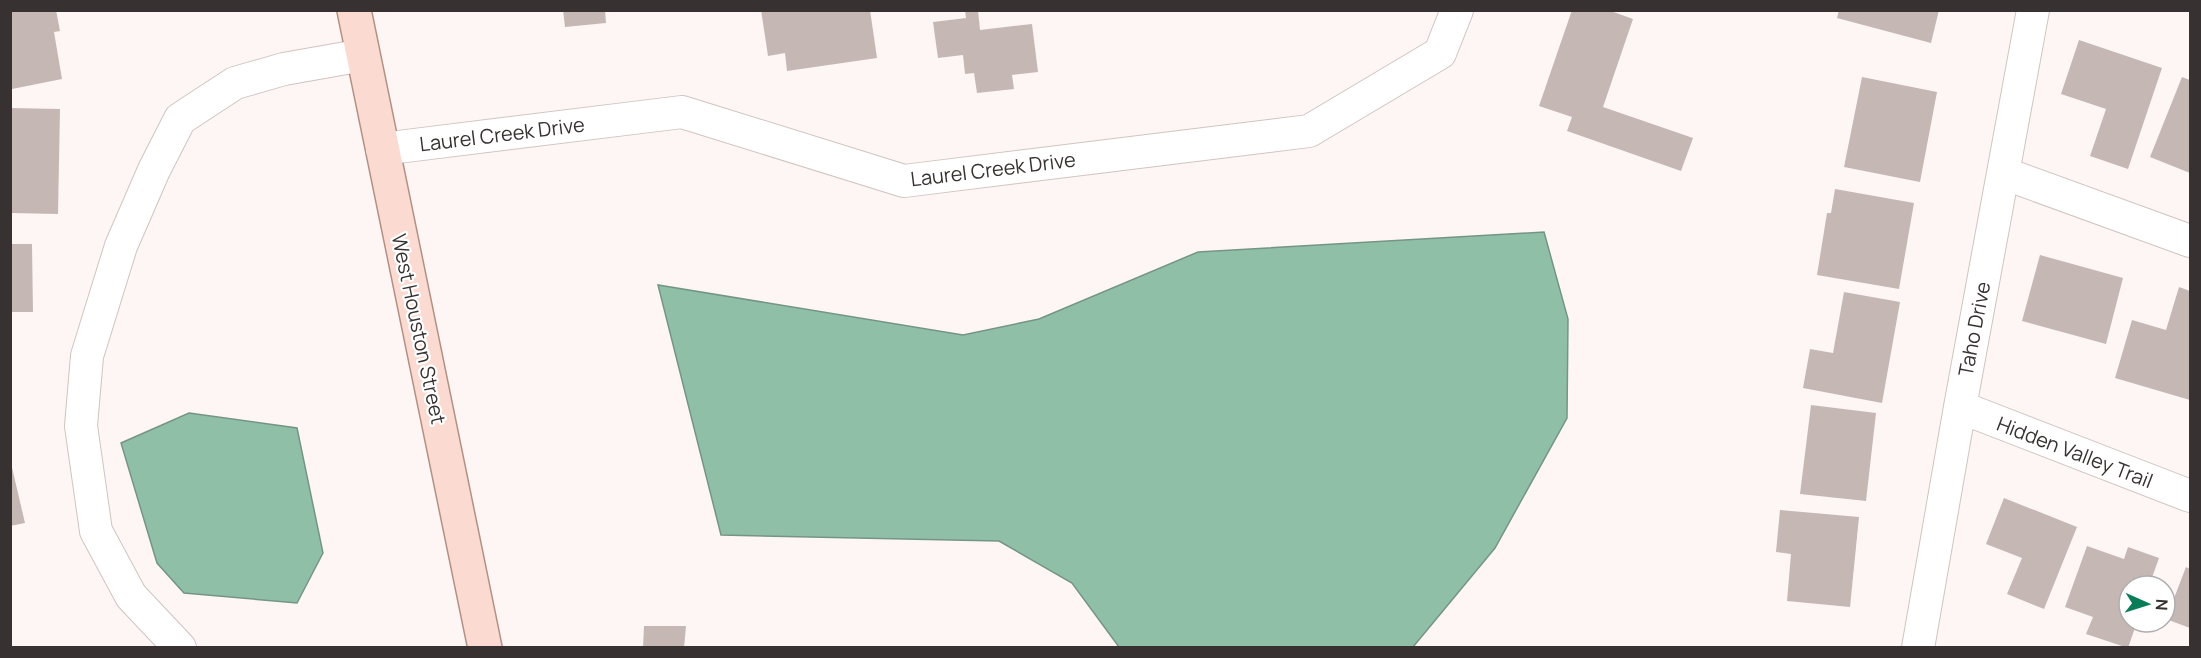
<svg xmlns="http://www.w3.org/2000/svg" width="2201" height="658" viewBox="0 0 2201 658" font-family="Manrope,sans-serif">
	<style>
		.water { fill: #90bfa8; stroke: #759584; stroke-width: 1.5 }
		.building { fill: #c5b8b4 }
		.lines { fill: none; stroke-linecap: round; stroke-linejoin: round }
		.minor-casing { stroke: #d0c4c0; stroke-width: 34 }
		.major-casing { stroke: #b39085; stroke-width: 36 }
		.minor { stroke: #fff; stroke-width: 32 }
		.major { stroke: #fadad1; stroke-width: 33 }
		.labels { text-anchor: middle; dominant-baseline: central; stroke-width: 4.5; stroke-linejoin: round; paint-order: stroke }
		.street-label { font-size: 20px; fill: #373231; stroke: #fff }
	</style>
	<rect width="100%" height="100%" fill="#fef6f4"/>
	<!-- water -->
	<path class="water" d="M1544,232L1568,319L1567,418L1495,548L1413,647H1119L1072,583L999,541L721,535L658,285L963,335L1039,319L1198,252Z
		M189,413L297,428L323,553L297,603L184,593L157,563L121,443Z"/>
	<!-- building -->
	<path class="building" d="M10,10H56L60,31L54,32L62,79L12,89Z
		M563,10H605L606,23L565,27Z
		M761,10H870L877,58L787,71L785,53L768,56Z
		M965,10H978L980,30L1032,24L1038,72L1012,75L1014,89L977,93L974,73L965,74L963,55L938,58L933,22L966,18Z
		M1572,10H1608L1633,19L1603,107L1693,138L1681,171L1567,131L1572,117L1539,106Z
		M1839,10H1939L1931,43L1837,18Z
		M2079,40L2162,68L2128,169L2090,156L2106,109L2061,94Z
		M1862,77L1937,92L1920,182L1844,167Z
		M2182,77L2190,80V173L2150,157Z
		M10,108L60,109L58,214L10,213Z
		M1835,189L1914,203L1899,289L1817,275L1827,213H1831Z
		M10,244H32L33,312H10Z
		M2040,255L2123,278L2106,344L2022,321Z
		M2179,287L2190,291V400L2115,378L2132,320L2166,330Z
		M1844,292L1900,302L1882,403L1803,388L1810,349L1833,353Z
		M1811,405L1876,413L1866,501L1800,494Z
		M10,459L25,523L10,526Z
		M2004,498L2077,527L2044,609L2007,594L2022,558L1986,544Z
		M1780,510L1859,517L1850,607L1787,601L1791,554L1776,552Z
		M2087,546L2124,559L2128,547L2159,558L2149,586H2129V622H2137L2128,648L2086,634L2093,617L2065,607Z
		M2186,567L2190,569V628L2166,619Z
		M644,626H686L684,648H643Z"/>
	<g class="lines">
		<defs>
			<path id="minor" d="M382,149L682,112L904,181L1309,131L1440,53L1457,10
				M2003,173L2190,241
				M1960,407L2190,496
				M180,648L131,596L96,531L81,426L87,356L121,246L154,170L180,119L235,83L284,69L363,55
				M1918,648L1960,407L2033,10"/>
			<path id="major" d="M354,10L485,648"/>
		</defs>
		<!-- minor casing -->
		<use href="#minor" class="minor-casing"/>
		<!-- major casing -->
		<use href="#major" class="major-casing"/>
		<!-- minor -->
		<use href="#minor" class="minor"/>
		<!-- major -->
		<use href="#major" class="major"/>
	</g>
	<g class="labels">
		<!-- street labels -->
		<g class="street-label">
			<text transform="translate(502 134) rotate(-7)">Laurel Creek Drive</text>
			<text transform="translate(993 169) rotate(-7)">Laurel Creek Drive</text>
			<text transform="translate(419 329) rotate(78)">West Houston Street</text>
			<text transform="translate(1974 329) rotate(-79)">Taho Drive</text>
			<text transform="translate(2075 452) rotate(21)">Hidden Valley Trail</text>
		</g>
	</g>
	<!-- border -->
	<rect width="2201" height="658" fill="none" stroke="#373231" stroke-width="24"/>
	<!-- north arrow -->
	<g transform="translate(2147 604) rotate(93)"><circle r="28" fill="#ffffff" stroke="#afadad" stroke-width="1.5"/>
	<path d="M0-4.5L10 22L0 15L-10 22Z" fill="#0b7c58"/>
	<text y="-9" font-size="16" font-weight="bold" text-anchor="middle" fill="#373231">N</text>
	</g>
</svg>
